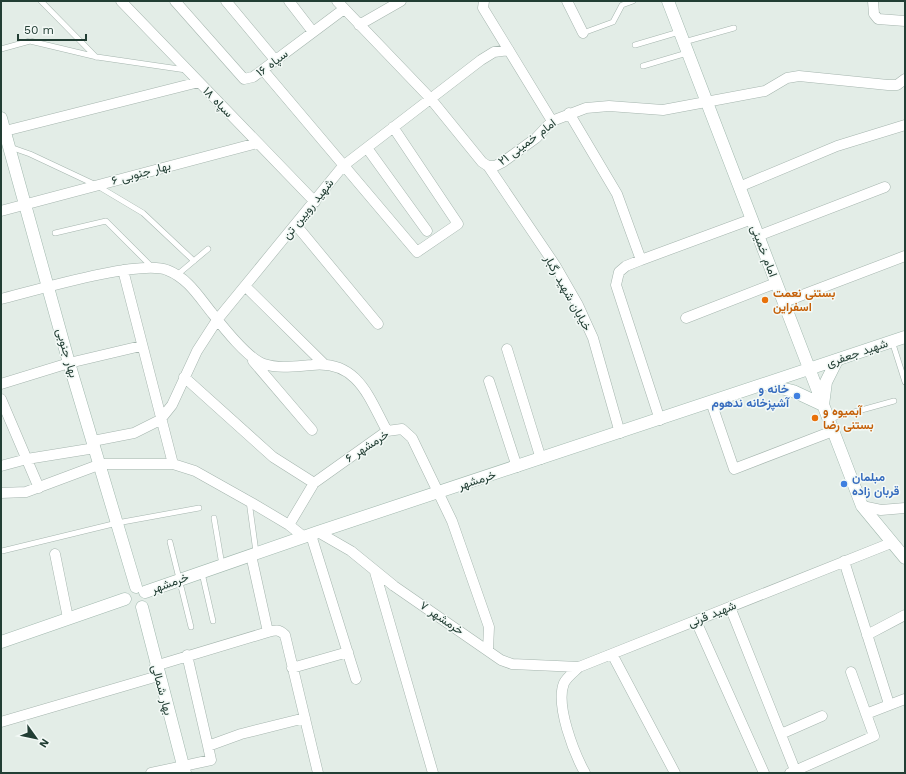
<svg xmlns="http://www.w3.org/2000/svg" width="906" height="774" viewBox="0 0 906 774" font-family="'Work Sans',Vazirmatn,sans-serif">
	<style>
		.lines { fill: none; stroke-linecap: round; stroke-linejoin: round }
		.lane-casing { stroke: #a5b5ae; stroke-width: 6 }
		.street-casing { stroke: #a5b5ae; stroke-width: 11 }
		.secondary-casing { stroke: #a1b8ae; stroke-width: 13 }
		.lane { stroke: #fff; stroke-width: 5 }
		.street { stroke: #fff; stroke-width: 10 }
		.secondary { stroke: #fff; stroke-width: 12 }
		.food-dot { fill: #e8710a; stroke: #f3f9f6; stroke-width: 1.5 }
		.shop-dot { fill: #3f7fe0; stroke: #f3f9f6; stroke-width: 1.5 }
		.labels { text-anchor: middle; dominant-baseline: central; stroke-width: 3; stroke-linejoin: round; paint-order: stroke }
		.street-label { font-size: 12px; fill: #223e34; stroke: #f3f9f6 }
		.food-label { font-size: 12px; font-weight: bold; fill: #c56008; stroke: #f3f9f6; text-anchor: start }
		.shop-label { font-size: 12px; font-weight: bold; fill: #366cbe; stroke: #f3f9f6; text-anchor: end }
	</style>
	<rect width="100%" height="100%" fill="#e3ede7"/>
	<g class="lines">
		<defs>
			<path id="lane" d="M41,1L96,57
				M583,33L613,22L622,5L633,1
				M684,42L734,28
				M635,45L679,32
				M1,49L30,41L97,57L186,70
				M643,66L687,53
				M10,147L30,154L96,185L143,213L194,261
				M55,233L106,221L152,267
				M177,275L208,249
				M892,341L905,382
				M829,419L894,401
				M249,501L256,552
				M214,518L222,565
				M170,542L191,627
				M2,551L117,523L199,508
				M202,573L213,621"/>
			<path id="street" d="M121,1L315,202
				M175,1L244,79L253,77L344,9
				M226,1L276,61
				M289,1L313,32
				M337,1L430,98L482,162L488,166H495L503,162L536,138L552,121L586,108L609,106L663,110L765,91L787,78L799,76L888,85H897L905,79
				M484,1L483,8L552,121
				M567,1L583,33
				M873,1L874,14L878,19L905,21
				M359,25L401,1
				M263,70L417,252L458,224L393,127
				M569,113L617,194L641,260
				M5,131L199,82
				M367,148L427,231
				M488,166L555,265L578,305L593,338L620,433
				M739,187L837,146L905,125
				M1,211L257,143
				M296,225L378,324
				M758,236L885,187
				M123,270L173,464
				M245,286L324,364
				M1,299C33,291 140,259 167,270C188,278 199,297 212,313C223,327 248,359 264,364C279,369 297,366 312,365C358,360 369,398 387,431
				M784,302L905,256
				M686,318L776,283
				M507,349L541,459
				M253,361L312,430
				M184,377L273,457L314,483
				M489,381L517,467
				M1,384L69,363L141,346
				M1,399L39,488
				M711,402L734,469L833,431
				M660,420L616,285L619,272L626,266L641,260L752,219
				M93,441L134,433L160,420L172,405L197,351L217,320L343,166L481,60L494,52L509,50
				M1,466L27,459L95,448
				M1,493L26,492L101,464H173L195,471L252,503L289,525L304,537
				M862,506L881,510L905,508
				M289,525L314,483L387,431L402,429L412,438L452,521L489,627L488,650
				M318,532L351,551L394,586L501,660L512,664L579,667
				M311,535L356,679
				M55,554L68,618
				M251,555L268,632
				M844,561L889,704
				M375,572L433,773
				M730,607L795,770
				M696,621L764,773
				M867,635L905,615
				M612,654L675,773
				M187,655L208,746
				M155,666L268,632C275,630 279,629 285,635L318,773
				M292,668L348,652
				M866,714L905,699
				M1,722L158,676
				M781,734L822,716
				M151,773L211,760L208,746L241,734L305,718
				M585,773C574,753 555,705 564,683C567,677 574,672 579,667L891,543
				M790,773L874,736L851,672"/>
			<path id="secondary" d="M668,1L862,506L905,558
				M1,118L69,363L136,587
				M768,385L793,391L823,405L826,382L837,360
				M145,592L318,532L905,337
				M142,607L185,773
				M1,642L125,599"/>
		</defs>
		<!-- lane casing -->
		<use href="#lane" class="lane-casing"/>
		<!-- street casing -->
		<use href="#street" class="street-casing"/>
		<!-- secondary casing -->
		<use href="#secondary" class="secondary-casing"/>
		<!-- lane -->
		<use href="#lane" class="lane"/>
		<!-- street -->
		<use href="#street" class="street"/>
		<!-- secondary -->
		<use href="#secondary" class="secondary"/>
	</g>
	<!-- markers -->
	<g class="food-dot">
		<circle cx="765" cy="300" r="4"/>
		<circle cx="815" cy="418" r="4"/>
	</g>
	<g class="shop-dot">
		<circle cx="797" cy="396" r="4"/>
		<circle cx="844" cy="484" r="4"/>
	</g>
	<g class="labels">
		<!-- street labels -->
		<g class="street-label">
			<text transform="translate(272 63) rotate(-37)">سپاه ۱۶</text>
			<text transform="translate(218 102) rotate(46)">سپاه ۱۸</text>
			<text transform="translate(527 142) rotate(-37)">امام خمینی ۲۱</text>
			<text transform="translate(141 173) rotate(-15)">بهار جنوبی ۶</text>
			<text transform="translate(308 209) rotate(-51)">شهید رویین تن</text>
			<text transform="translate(764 251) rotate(69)">امام خمینی</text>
			<text transform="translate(568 293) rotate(61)">خیابان شهید رگبار</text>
			<text transform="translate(67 353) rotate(74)">بهار جنوبی</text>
			<text transform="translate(857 353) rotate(-19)">شهید جعفری</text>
			<text transform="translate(367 446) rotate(-33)">خرمشهر ۶</text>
			<text transform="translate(477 480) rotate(-18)">خرمشهر</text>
			<text transform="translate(170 583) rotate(-20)">خرمشهر</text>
			<text transform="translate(712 614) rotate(-22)">شهید قرنی</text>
			<text transform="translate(442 618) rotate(34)">خرمشهر ۷</text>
			<text transform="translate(162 690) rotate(75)">بهار شمالی</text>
		</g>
		<!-- food labels -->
		<g class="food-label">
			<text x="773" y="293">بستنی نعمت<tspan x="773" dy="14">اسفراین</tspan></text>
			<text x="823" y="411">آبمیوه و<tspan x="823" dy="14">بستنی رضا</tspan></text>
		</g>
		<!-- shop labels -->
		<g class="shop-label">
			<text x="789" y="389">خانه و<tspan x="789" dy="14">آشپزخانه ندهوم</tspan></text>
			<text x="852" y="477" text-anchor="start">مبلمان<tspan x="852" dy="14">قربان زاده</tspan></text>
		</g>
	</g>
	<!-- border -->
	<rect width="906" height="774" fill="none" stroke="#223e34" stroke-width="4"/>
	<!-- north arrow -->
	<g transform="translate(36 738) rotate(123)" stroke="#f3f9f6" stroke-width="3" paint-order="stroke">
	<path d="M0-3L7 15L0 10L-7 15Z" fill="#223e34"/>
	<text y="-6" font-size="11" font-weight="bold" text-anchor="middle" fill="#223e34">N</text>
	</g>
	<!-- scale -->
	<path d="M18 34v6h68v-6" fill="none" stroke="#223e34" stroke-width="2"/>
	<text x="24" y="34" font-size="12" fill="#223e34" stroke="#f3f9f6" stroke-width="3" paint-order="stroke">50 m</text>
</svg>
